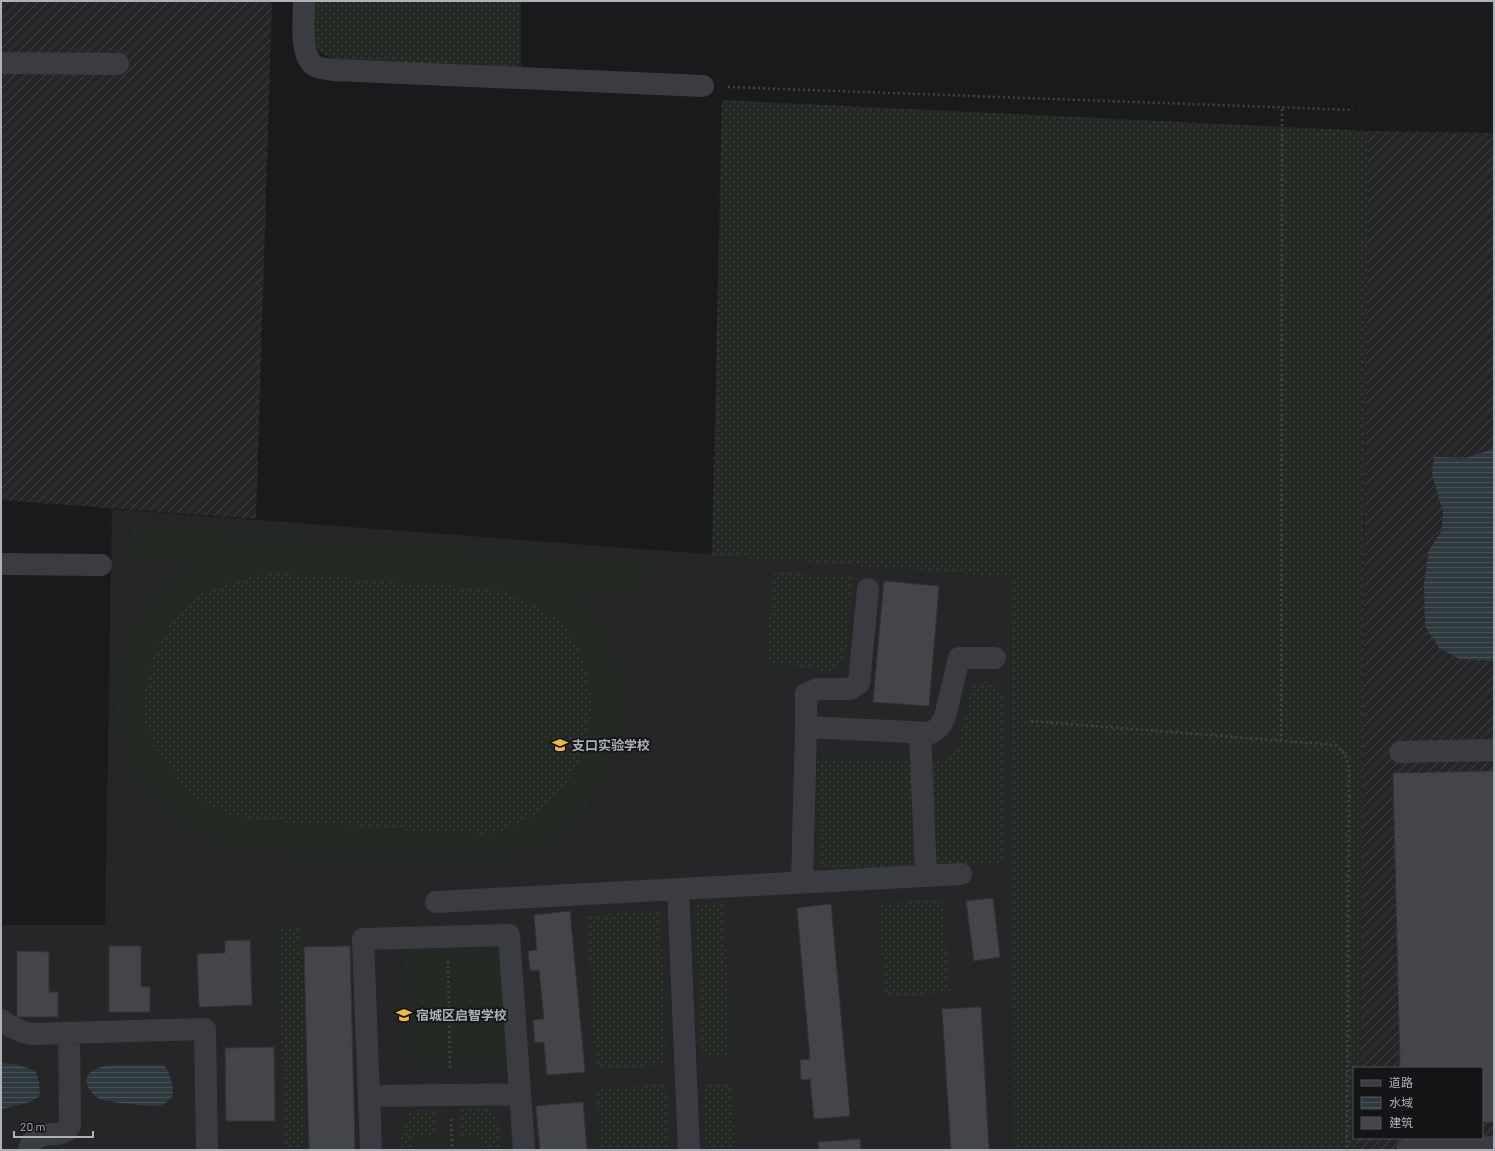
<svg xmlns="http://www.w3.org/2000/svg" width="1495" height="1151" viewBox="0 0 1495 1151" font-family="Barlow,'Noto Sans SC',sans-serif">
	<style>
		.built { fill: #262629 }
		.industrial { fill: url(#industrial-furrows) }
		.grass { fill: url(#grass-dots) }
		.pitch { fill: #222a23; fill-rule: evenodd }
		.water { fill: url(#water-rules) }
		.building { fill: #444549; stroke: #343438 }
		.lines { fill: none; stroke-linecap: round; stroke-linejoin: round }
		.path { stroke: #414348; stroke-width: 2.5; stroke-dasharray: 2 3; stroke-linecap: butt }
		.minor { stroke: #3b3c41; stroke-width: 22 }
		.labels { text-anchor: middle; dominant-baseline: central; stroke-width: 3.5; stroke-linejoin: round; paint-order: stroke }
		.poi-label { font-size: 13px; font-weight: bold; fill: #acb1bb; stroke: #151517; text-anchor: start }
	</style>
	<defs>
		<pattern id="industrial-furrows" width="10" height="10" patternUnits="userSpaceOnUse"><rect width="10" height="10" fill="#262629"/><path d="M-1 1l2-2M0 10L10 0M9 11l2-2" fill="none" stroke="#434346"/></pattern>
		<pattern id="grass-dots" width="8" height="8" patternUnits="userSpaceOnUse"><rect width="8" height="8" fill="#222a23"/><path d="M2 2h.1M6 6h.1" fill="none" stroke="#3f4641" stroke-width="1.8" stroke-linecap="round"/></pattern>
		<pattern id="water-rules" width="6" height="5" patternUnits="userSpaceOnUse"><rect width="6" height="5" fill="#2f3940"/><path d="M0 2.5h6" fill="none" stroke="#4a535a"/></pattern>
	</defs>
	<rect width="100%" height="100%" fill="#1a1a1c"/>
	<!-- built -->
	<path class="built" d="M112,509L1011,577L1014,1150H1V925H105Z"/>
	<!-- industrial -->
	<path class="industrial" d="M1,1H272L256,519L1,500Z
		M1368,131L1494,133V1150H1359V1138H1482V1068H1360Z"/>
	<!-- grass -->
	<path class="grass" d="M311,1H521V70L337,61L319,52L310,30Z
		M722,100L1368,131L1360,1068H1354V1138H1359V1150H1014L1011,577L712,555Z
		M270,572L502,590L533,604L558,620L575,640L589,676L591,710L588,739L577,770L555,798L529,819L505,830L486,835L243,819L206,805L184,788L154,746L144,717L145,689L153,658L161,639L178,613L196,596L233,581Z
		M774,572L853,577L846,650L843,662L836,669L827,671L766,662Z
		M995,682L1004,695L1003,863L934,866L932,763L946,759L958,749L972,683Z
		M818,759H913L914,868H819Z
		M942,899L950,992L886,998L878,904Z
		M724,904L729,1055L702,1056L696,905Z
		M660,911L666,1065L596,1070L587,916Z
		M301,927L305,1150H284L280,928Z
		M733,1083L734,1150H706L705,1084Z
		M666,1084L669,1150H601L596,1089Z
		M474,1107C478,1107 484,1107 487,1108C501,1115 501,1137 502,1150H482L481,1134L460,1135V1110Z
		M420,1110H436V1136L413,1137L414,1150H401L403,1124L409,1114Z"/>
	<!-- pitch -->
	<path class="pitch" d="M134,525L648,561L645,594L577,588L609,639L619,665L627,696L623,729L613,766L592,799L563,834L534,849L494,860L255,854C225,844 194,834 170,814C157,803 137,780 130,764C119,738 114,699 116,671C118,649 139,612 154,596C164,585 179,578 191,569L130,560ZM270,572L501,590L533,604L558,620L575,640L589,676L591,710L588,739L577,770L555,798L529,819L505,830L486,835L243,819L206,805L184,788L154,746L144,717L145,689L153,658L161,639L178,613L196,596L233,581Z
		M507,944L509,1066L407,1068L405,946Z
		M481,1134L482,1150H414L413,1137Z"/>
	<!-- water -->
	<path class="water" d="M1494,449V661L1460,659L1439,648L1425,626L1424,584L1429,550L1442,530L1443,511L1432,474L1434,457L1465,458Z
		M1,1063C14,1063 25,1066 36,1072L39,1082L40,1096L30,1102L1,1109Z
		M108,1065H164C171,1074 173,1084 173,1096C169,1100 165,1105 158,1106C152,1107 105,1102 100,1099C91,1095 80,1080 91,1072C96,1068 102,1067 108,1065Z"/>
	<!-- building -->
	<path class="building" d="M884,581L939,586L929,706L873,702Z
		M1494,771V1122H1482V1068H1400L1393,773Z
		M993,898L1000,957L974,961L966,901Z
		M831,904L850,1116L814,1119L810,1079L801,1080L800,1060L810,1059L797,908Z
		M570,911L585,1072L547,1075L544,1042L535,1043L533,1020L544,1019L539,970L530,971L528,951L537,950L534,915Z
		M250,940L252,1005L199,1007L197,954L225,953V941Z
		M109,946H141V987H150V1012H109Z
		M350,946L355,1150H309L304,947Z
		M17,951L49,952V992H58V1017H17Z
		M981,1007L989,1150H951L942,1009Z
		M274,1047L275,1121H226L225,1048Z
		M583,1102L587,1150H540L536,1106Z
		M860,1139L861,1150H819L818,1142Z"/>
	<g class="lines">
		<!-- path -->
		<path class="path" d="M728,87L1353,110
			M1031,721L1335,745L1345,754L1349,768L1347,1150
			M1281,741L1282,108
			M448,961L450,1070
			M451,1119L452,1150"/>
		<!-- minor -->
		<path class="minor" d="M304,1C304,19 299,56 315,66C320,69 328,69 334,70L703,86
			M1,63L118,64
			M1,564L101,565
			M806,727V694L818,689H850L859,683L868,589
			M920,733L926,876
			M1400,752L1494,750
			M802,882L806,727L931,733L939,727L945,717L959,658H995
			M678,889L689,1150
			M436,902L961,874
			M1,1020C10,1027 19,1031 30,1034L205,1029L207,1149
			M369,1096L520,1094
			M29,1150C33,1128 55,1138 66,1131C68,1130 69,1128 70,1126L69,1033
			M371,1150L363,939L509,935L524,1150
			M1407,1150L1494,1147"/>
	</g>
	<!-- icons -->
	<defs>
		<symbol id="school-bare" viewBox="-9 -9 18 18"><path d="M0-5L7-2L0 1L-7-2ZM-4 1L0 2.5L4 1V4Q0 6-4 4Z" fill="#f1b83d" stroke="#151517" stroke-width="2.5" paint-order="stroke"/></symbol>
	</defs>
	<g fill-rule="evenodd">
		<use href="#school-bare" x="549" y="734" width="22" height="22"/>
		<use href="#school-bare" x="393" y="1004" width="22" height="22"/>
	</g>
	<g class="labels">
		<!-- poi labels -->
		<g class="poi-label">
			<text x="572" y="745">支口实验学校</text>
			<text x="416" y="1015">宿城区启智学校</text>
		</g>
	</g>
	<!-- border -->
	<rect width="1495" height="1151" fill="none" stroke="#acb1bb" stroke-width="4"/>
	<!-- legend -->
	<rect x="1353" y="1067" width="130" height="72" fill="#151517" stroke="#515359"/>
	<rect x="1361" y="1080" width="20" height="6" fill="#3b3c41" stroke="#515359"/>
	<text x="1389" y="1087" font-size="12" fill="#acb1bb">道路</text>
	<rect x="1361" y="1097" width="20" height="12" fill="url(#water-rules)" stroke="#515359"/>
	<text x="1389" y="1107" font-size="12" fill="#acb1bb">水域</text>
	<rect x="1361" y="1117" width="20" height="12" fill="#444549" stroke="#515359"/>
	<text x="1389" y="1127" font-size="12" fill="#acb1bb">建筑</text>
	<!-- scale -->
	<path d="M14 1131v6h79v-6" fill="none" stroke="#acb1bb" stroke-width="2"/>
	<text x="20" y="1131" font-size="12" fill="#acb1bb" stroke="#151517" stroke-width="3" paint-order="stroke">20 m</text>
</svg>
